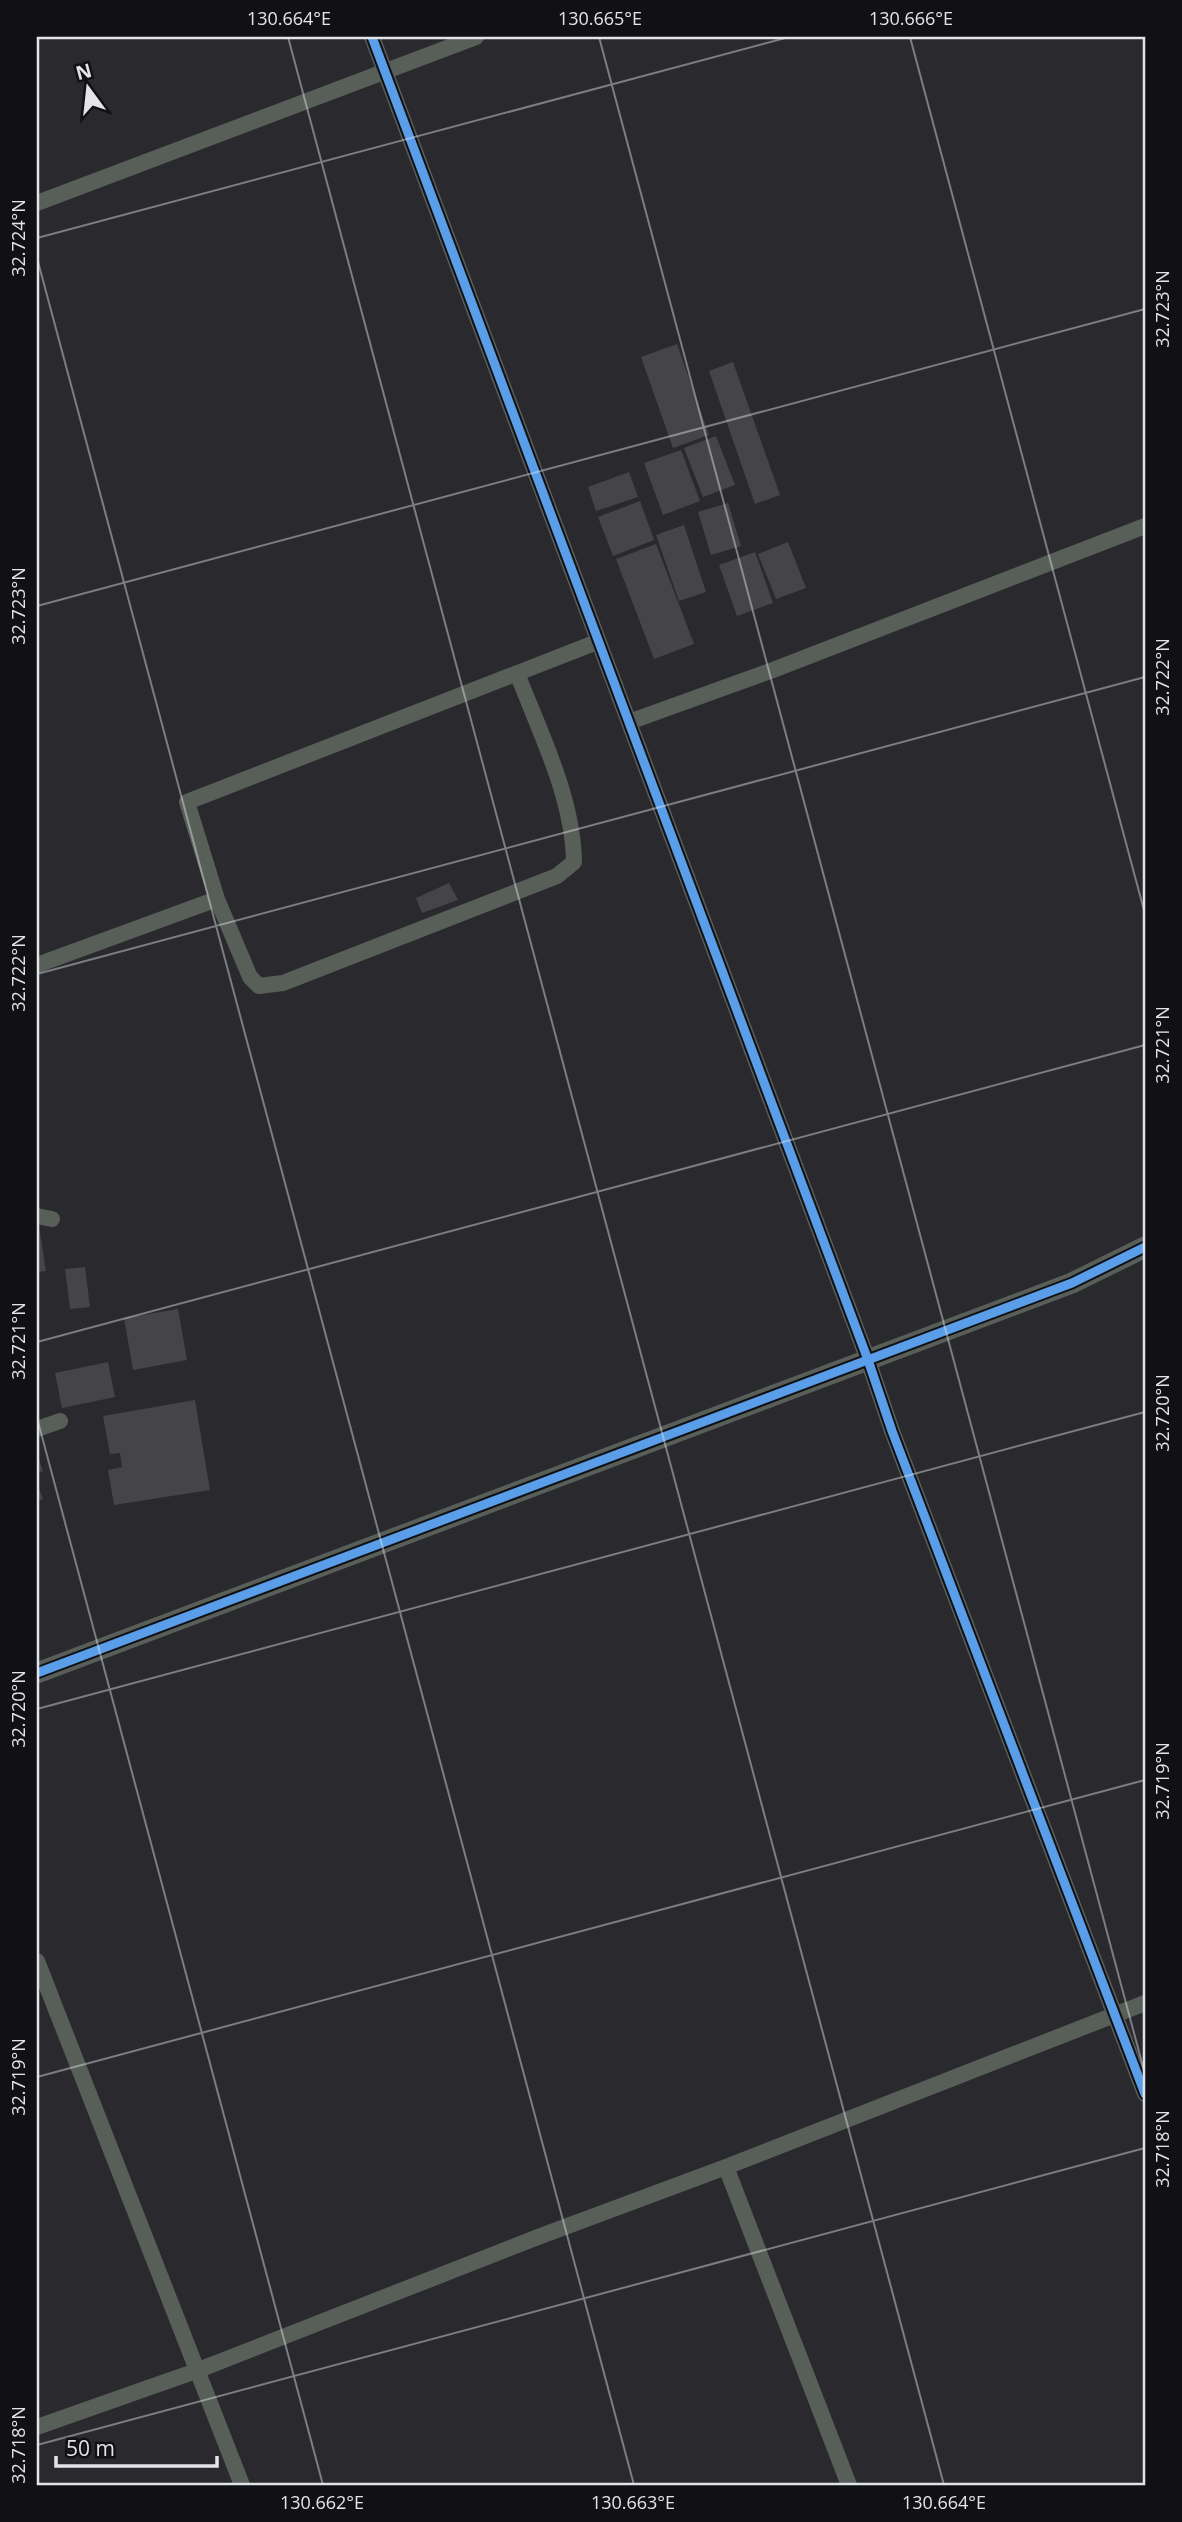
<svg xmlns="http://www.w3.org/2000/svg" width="1182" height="2522" viewBox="0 0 1182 2522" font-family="'Open Sans',sans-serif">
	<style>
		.building { fill: #454549 }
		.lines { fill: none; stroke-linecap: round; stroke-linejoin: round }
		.minor { stroke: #585f58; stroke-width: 16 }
		.tertiary { stroke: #585f58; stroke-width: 21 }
		.cycleway-casing { stroke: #111115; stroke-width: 13 }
		.cycleway { stroke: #5a9eea; stroke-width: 9 }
		.ticks { fill: none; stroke: #e3e4ea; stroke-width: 2; stroke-opacity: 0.45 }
		.neatline { fill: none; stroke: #e3e4ea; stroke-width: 2.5 }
		.ticks-label { font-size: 18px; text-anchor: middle; fill: #e3e4ea }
	</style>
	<rect width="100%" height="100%" fill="#29292e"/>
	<!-- building -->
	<path class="building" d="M677,344L709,435L673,448L641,357Z
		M733,362L780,495L755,504L709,371Z
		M716,436L735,485L703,497L684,448Z
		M681,450L700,501L663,515L644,463Z
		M629,472L638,497L596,511L588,487Z
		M640,501L654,540L613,556L598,517Z
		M728,503L741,546L711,555L698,512Z
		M684,525L706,592L679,601L656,535Z
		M788,542L806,588L776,599L758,554Z
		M656,544L694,644L654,659L616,559Z
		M755,552L773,603L737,616L719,565Z
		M449,883L458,900L422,913L416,898Z
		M39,1226L46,1271L37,1272V1227Z
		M85,1267L90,1307L70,1309L65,1269Z
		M178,1309L187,1360L133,1370L124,1318Z
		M108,1362L115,1397L62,1408L55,1373Z
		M195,1400L210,1490L114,1505L108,1470L122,1467L120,1453L110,1454L103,1416Z
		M37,1454L43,1471L37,1473Z
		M37,1483L43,1499L37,1501Z"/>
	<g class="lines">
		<!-- minor -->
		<path class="minor" d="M372,37L868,1360L892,1431L1145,2094
			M37,203L476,37
			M517,673C540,733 573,797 574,862L557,876L283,983L259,986L250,977L217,899L187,802L597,642
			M629,722L773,670L1145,526
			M37,965L217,899
			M37,1216L52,1219
			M37,1429L60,1421
			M37,1961L242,2485
			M726,2167L849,2485
			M37,2427L196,2371L538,2237L726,2167L1145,2003"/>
		<!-- tertiary -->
		<path class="tertiary" d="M37,1673L1072,1283L1145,1247"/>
		<defs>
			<path id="cycleway" d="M372,37L868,1360L892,1431L1145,2094
				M37,1673L1072,1283L1145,1247"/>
		</defs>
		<!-- cycleway casing -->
		<use href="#cycleway" class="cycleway-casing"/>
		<!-- cycleway -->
		<use href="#cycleway" class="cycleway"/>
	</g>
	<!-- ticks -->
	<path class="ticks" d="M288,37L944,2485M599,37L1145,2074M910,37L1145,914M37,238L789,37M37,258L634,2485M37,606L1145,309M37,974L1145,677M37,1342L1145,1045M37,1418L323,2485M37,1709L1145,1412M37,2077L1145,1780M37,2445L1145,2148"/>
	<!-- border -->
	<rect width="1182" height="2522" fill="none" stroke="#111115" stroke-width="77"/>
	<!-- north arrow -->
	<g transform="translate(88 88) rotate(345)" stroke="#111115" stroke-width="5" paint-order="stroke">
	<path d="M0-5L12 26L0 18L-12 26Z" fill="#e3e4ea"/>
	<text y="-10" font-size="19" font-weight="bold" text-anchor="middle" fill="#e3e4ea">N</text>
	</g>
	<!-- scale -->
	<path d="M56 2456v10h161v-10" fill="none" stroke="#e3e4ea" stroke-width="3.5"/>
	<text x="66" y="2456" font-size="21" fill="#e3e4ea" stroke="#111115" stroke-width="5" paint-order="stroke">50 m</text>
	<rect x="38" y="38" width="1106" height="2446" class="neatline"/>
	<g class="ticks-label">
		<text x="289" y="25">130.664°E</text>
		<text x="600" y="25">130.665°E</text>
		<text x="911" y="25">130.666°E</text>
		<text transform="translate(19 238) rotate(-90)" y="6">32.724°N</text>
		<text transform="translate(1163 309) rotate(-90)" y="6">32.723°N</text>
		<text transform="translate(19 606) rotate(-90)" y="6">32.723°N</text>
		<text transform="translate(1163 677) rotate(-90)" y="6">32.722°N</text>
		<text transform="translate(19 973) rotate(-90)" y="6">32.722°N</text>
		<text transform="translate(1163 1045) rotate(-90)" y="6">32.721°N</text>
		<text transform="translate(19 1341) rotate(-90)" y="6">32.721°N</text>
		<text transform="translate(1163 1413) rotate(-90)" y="6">32.720°N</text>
		<text transform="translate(19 1709) rotate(-90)" y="6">32.720°N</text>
		<text transform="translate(1163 1781) rotate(-90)" y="6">32.719°N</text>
		<text transform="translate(19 2077) rotate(-90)" y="6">32.719°N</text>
		<text transform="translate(1163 2149) rotate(-90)" y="6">32.718°N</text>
		<text transform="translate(19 2445) rotate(-90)" y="6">32.718°N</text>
		<text x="322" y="2509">130.662°E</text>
		<text x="633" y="2509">130.663°E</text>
		<text x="944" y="2509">130.664°E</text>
	</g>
</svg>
